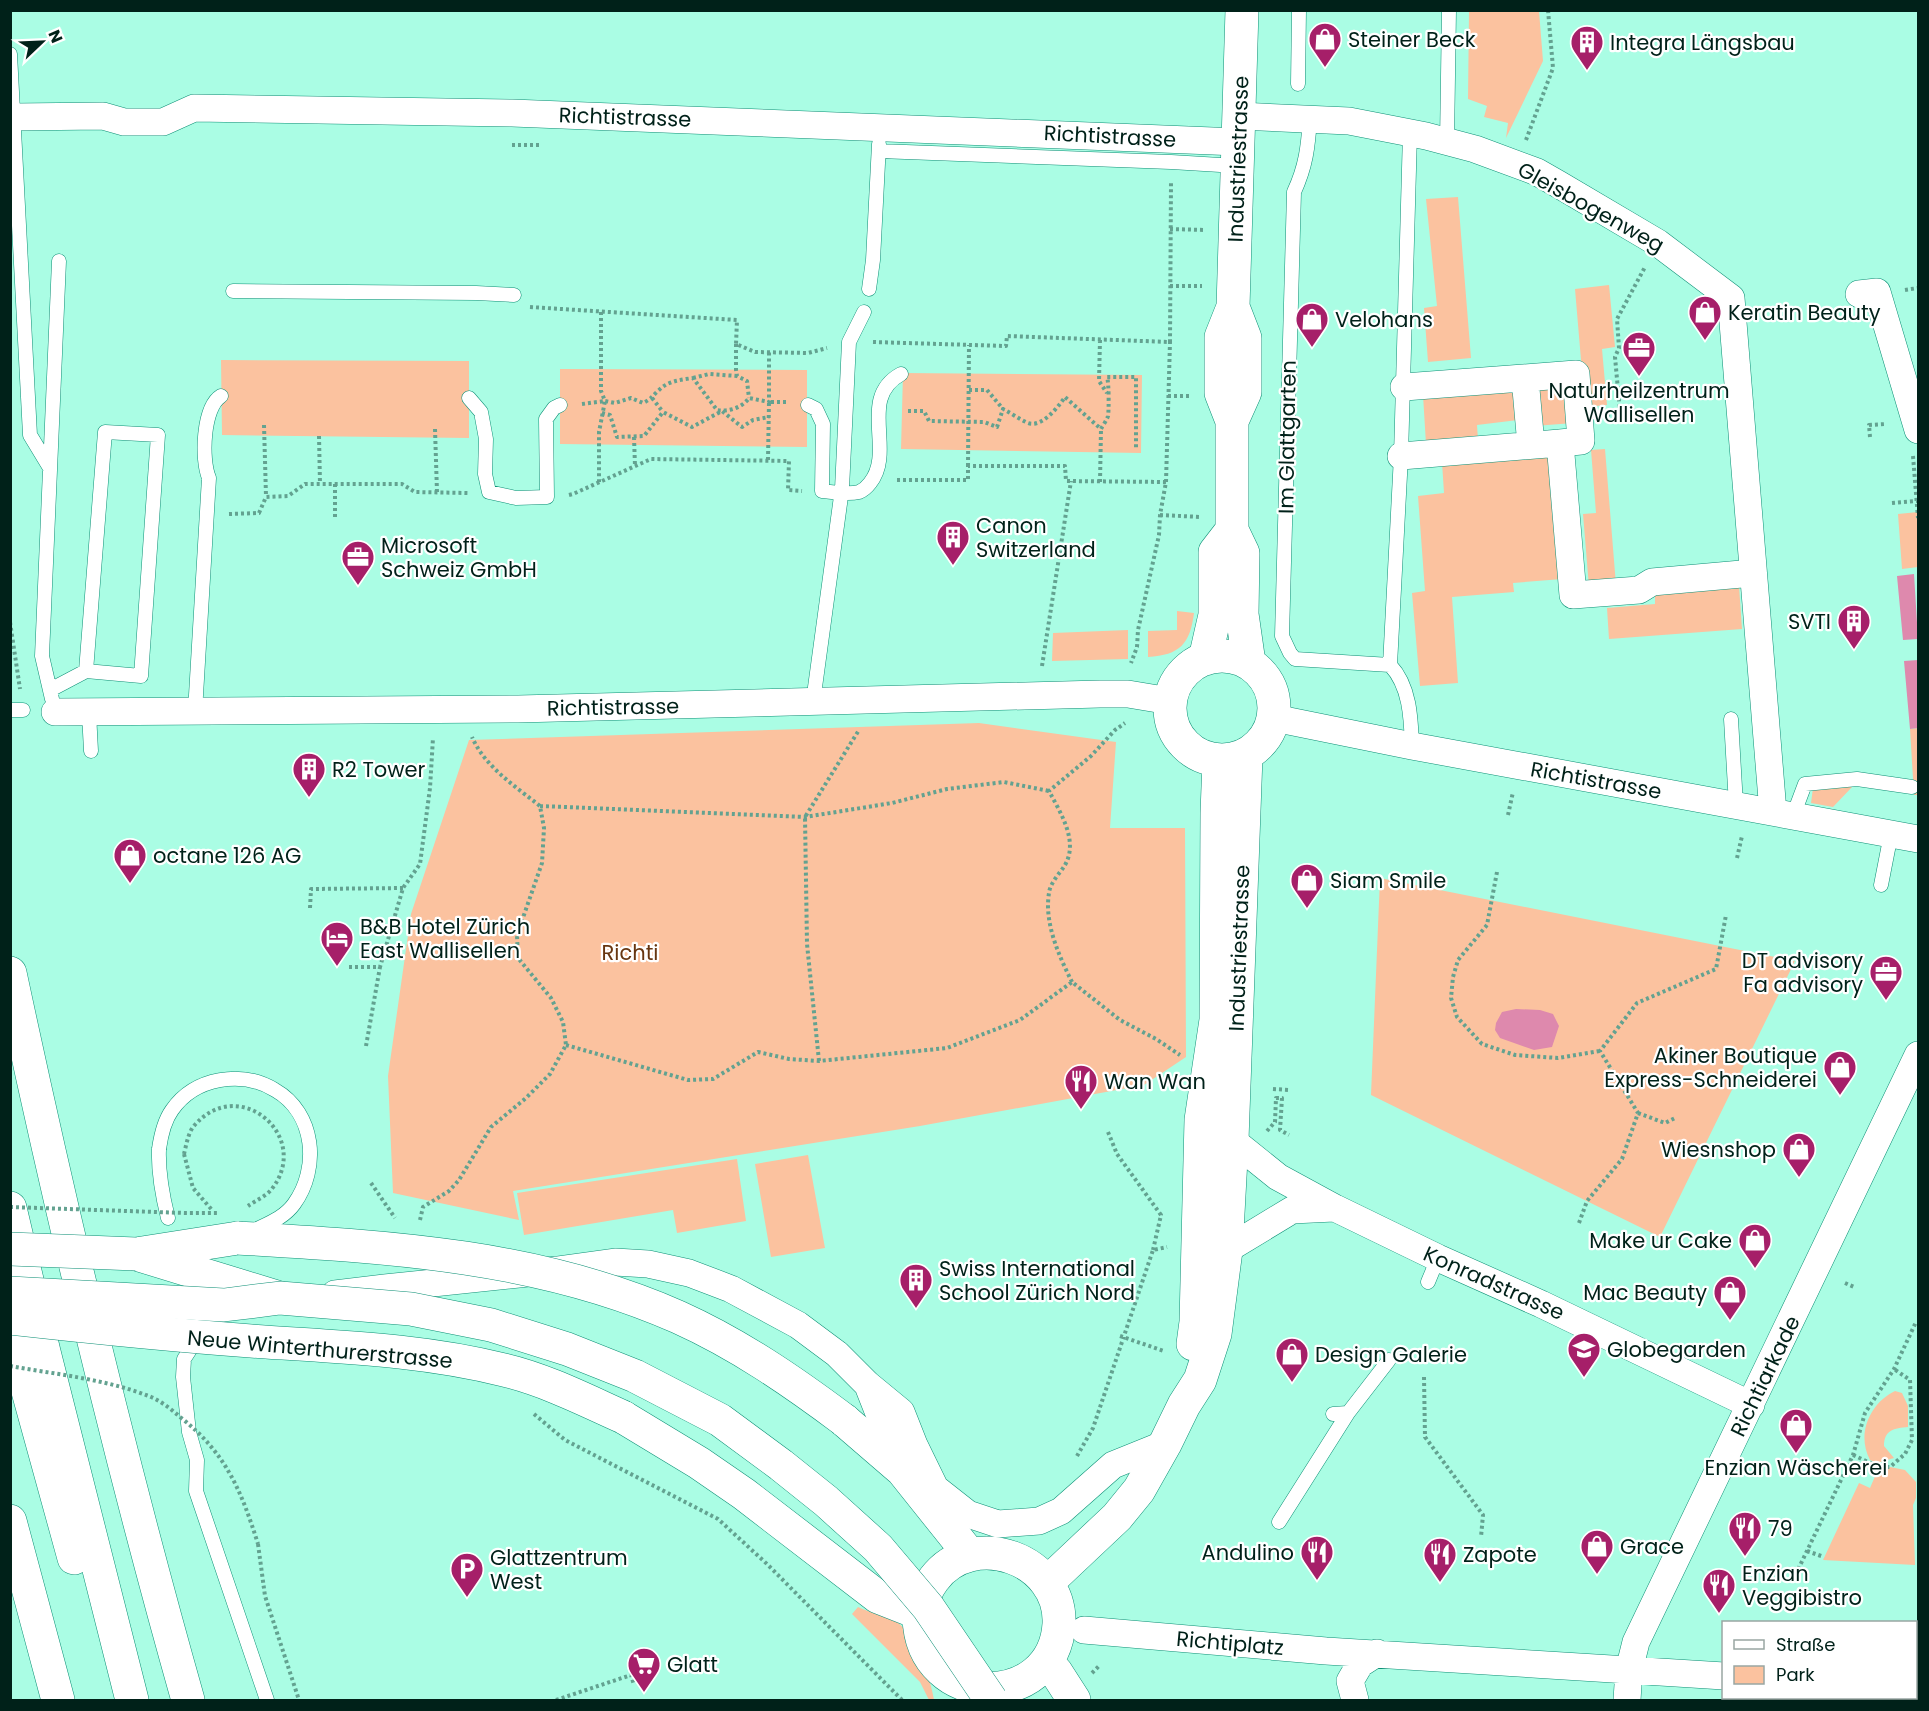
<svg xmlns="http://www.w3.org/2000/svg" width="1929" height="1711" viewBox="0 0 1929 1711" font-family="Poppins,sans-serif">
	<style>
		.green { fill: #fbc29f }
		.water { fill: #de89ad }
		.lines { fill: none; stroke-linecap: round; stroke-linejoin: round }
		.lane-casing { stroke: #0d9076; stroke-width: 15 }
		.street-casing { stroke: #0d9076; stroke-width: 28 }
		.secondary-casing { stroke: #0d9076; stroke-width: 34 }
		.primary-casing { stroke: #0d9076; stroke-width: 34 }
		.highway-casing { stroke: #0d9076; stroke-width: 34 }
		.path { stroke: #63a290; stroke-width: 4; stroke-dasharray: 3 3; stroke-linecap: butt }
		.lane { stroke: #fff; stroke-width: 14 }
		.street { stroke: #fff; stroke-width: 27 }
		.secondary { stroke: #fff; stroke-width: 33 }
		.primary { stroke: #fff; stroke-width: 33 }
		.highway { stroke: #fff; stroke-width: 33 }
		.lane-bridge-casing { stroke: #0d9076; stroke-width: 15; stroke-linecap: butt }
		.secondary-bridge-casing { stroke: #0d9076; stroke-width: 34; stroke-linecap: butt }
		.primary-bridge-casing { stroke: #0d9076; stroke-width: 34; stroke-linecap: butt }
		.path-bridge { stroke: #63a290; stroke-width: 4; stroke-dasharray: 3 3; stroke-linecap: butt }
		.lane-bridge { stroke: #fff; stroke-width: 14 }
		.secondary-bridge { stroke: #fff; stroke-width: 33 }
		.primary-bridge { stroke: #fff; stroke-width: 33 }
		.labels { text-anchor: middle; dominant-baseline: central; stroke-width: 4.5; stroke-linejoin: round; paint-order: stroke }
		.poi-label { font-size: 21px; fill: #002119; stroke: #fff; text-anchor: start }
		.street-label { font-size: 21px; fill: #002119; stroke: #fff }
		.park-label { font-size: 21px; fill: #673611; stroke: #fff }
	</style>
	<rect width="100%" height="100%" fill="#aafde4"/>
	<!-- green -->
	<path class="green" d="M1469,11H1539L1543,61L1506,138L1508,123L1484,117L1487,106L1468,99Z
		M1458,197L1471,358L1428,362L1424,308L1437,306L1426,199Z
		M1609,285L1615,347L1602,349L1607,405L1585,407L1575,289Z
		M221,360L469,361V438L222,435Z
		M560,369L807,370V447L560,444Z
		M903,373L1142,375L1141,453L901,449Z
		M1571,382L1574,423L1534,426L1530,386Z
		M1515,387L1518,420L1477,425L1478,440L1426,444L1423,395Z
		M1605,449L1616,585L1589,587L1583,514L1596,513L1591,450Z
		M1550,452L1562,579L1513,583L1514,592L1452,597L1458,683L1420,686L1412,593L1425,591L1418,496L1444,493L1442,462Z
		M1918,512V567L1902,569L1898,514Z
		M1739,586L1742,629L1609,639L1607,608L1655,604V592Z
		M1177,611L1194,613C1190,644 1180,655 1148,657V631L1177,630Z
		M1128,630V659L1052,661L1053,633Z
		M979,723L1116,742L1110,828H1185L1186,1057L1144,1085L920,1126L513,1191L519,1220L393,1193L388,1076L411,914L469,740Z
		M1918,728V795H1914L1910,729Z
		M1854,785L1833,807L1811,803L1813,788Z
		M1380,878L1795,961L1660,1237L1371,1095Z
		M808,1155L825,1248L771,1257L755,1164Z
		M737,1159L746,1221L677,1233L673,1210L524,1235L517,1193Z
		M1895,1391L1902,1393L1908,1406V1427C1894,1428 1884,1430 1884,1446L1894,1458L1877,1463L1870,1460C1856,1434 1870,1403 1895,1391Z
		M1890,1467L1905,1470L1916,1482V1498L1913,1505L1915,1565L1823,1560L1859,1483L1870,1488L1876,1474Z
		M858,1607C870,1613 883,1614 894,1620C914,1631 931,1679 934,1700H929L920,1682L852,1614Z"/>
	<!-- water -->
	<path class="water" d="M1914,574L1918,639L1903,640L1897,576Z
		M1918,660V728L1910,729L1904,661Z
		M1516,1009L1540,1010L1553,1014L1559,1026L1552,1047L1534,1050L1500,1038L1495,1030L1496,1023L1502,1012Z"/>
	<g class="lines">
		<defs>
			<path id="lane" d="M10,54L30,435L50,468
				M1298,84L1299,10
				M1310,119C1308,147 1306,166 1294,192L1282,636L1290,653L1295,659L1390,665C1410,686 1411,718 1412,746
				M1447,142L1449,10
				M879,151L1171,162L1237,166
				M869,289L873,260L879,144
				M233,291L476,293L514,295
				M469,398L481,412L486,439L485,474L489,492L516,498L547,497L546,419L554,408L560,405
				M808,405L816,409L823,424L822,491C833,492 847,495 859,492C864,490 867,487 870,483C896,451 857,398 901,374
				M1390,665L1401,456L1410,133
				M50,690L86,671L141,676L158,435L105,432L86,671
				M52,699L42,656L59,261
				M813,702L842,489L849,342L864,312
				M10,710H23
				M195,712L209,478C201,459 203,407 221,396
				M89,713L91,751
				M1731,719L1736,805
				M1793,816L1805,784L1857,779L1912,787
				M1881,885L1891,834
				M159,1149C158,1173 162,1194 168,1218
				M1428,1282L1438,1258
				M197,1339L184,1359L183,1377L189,1432L197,1460L196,1491L267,1700
				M1333,1414L1348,1413L1389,1360
				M1279,1522L1348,1413"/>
			<path id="street" d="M1239,116L1349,121L1426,136L1475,149L1537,172L1558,184L1658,243L1731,298L1773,812
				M14,117L103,116L124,122H163L194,108L512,113L1238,142
				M1859,294L1877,292L1918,430
				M1525,378L1531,445
				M1404,387L1576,374L1581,441L1560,443
				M1401,456L1560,443L1573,595L1639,590L1652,582L1753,573
				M55,712L518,709L1100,694H1128L1170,701
				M1274,718L1412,746L1918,839
				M1232,1140L1278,1177L1335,1208L1438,1258L1541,1304L1751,1405
				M1226,1250L1292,1210L1334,1208
				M335,1294L385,1288L557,1270L615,1262L648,1264L689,1273L731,1289L798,1325L837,1354L867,1384L901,1412L914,1445L935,1488L968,1514L998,1524L1039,1521L1061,1511L1113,1465L1165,1444
				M869,1388L901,1469
				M1084,1630L1326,1651L1724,1676
				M1916,1687H1918
				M1355,1700L1350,1681L1360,1664L1377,1653
				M1627,1700L1629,1670L1636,1642L1918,1055"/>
			<path id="secondary" d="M1242,10L1233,307L1221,337V393L1232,421V530L1243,553L1242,614L1249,663
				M1232,421L1245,392V338L1233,307
				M1170 708a52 52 0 1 1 104 0a52 52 0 1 1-104 0Z
				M1205,659L1215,615V552L1232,530
				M136,1254L238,1238
				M1193,1344L1196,1322L1201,1120L1216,1020L1217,813L1219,761
				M623,1417L699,1463L744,1494L878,1597L911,1610L919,1617C921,1711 1054,1711 1059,1624C1062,1559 973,1527 934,1579C925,1590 922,1603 919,1617
				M844,1420L902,1470L970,1555
				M1047,1583L1117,1517L1139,1490L1165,1444L1184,1405L1200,1380L1215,1334L1226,1250L1232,1140L1246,756
				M1047,1662L1056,1672L1074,1700"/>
			<path id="primary" d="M136,1254L280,1298"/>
			<path id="highway" d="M10,973C62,1217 120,1460 188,1700
				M10,1208L44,1352L132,1700
				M10,1326L74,1558
				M10,1521L58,1700"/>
		</defs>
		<!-- lane casing -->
		<use href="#lane" class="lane-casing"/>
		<!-- street casing -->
		<use href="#street" class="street-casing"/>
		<!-- secondary casing -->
		<use href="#secondary" class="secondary-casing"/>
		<!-- primary casing -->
		<use href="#primary" class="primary-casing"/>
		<!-- highway casing -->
		<use href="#highway" class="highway-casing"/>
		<!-- path -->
		<path class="path" d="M1526,140L1553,68L1548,10
			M512,145H539
			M1170,229L1205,230
			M1170,286H1202
			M1905,290L1918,288
			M530,307L737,320L736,344L755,352L808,353L827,348
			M601,312V391L605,401L615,403L631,398L643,403C653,398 651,397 659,390C668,381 680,380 693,378L717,410C728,412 742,408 749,398L769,402V352
			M1100,340L1099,381L1107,393
			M873,342L1006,346L1007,336L1170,342L1171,183
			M736,344V370L737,376L747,381L749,398
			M693,378L709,374L737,376
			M969,390H987L1003,409
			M1168,396H1192
			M652,398L663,412
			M582,404L605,401L599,432V482
			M908,411H924L929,421L984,422L997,427L1003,409C1011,413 1019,419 1028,423C1042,428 1058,407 1065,397L1101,429C1103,425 1107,420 1108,416C1109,411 1109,382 1107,377H1136V449
			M602,413L610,415L617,437L644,436L663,412L692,427L722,411L742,427L753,420L769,417
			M1607,415L1620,412L1615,357L1619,348L1617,319L1645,267
			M264,425L266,496
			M435,429L437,492
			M319,436L320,484
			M634,437L635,466
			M1870,437L1869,425L1886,424
			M1913,456L1918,518
			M768,460L769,402H786
			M968,466L969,345
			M897,480H968V466H1065L1066,481L1166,482L1160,515L1159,535L1138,630L1137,647L1131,663
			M1100,482L1101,429
			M1166,482L1170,342
			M335,484V518
			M569,495L573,494L651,459L789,461L788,490L802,491
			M1892,503L1917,501
			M229,514L259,513L266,497L288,496L305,484H402L415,492L468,493
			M1160,515L1201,517
			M10,622L20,689
			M1042,666L1071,481
			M540,806L805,817L892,803L947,789L1004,782L1049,791
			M1508,815L1513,792
			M1737,858L1742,836
			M1497,872L1487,925L1458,960L1453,977L1451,998L1457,1017L1482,1044L1515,1055L1558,1058L1600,1051
			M310,908L311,889L403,888
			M349,967H380L403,888L420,864L430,788L433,738
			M1072,982C1059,956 1044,923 1049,893C1050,883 1060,873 1065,865C1079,841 1060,812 1049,791L1091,756L1115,730L1125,723
			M566,1045L688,1080L713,1079L758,1052L789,1059L819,1061L947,1048L1020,1020L1072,982L1120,1020L1156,1039L1180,1055
			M366,1046L380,967
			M819,1061L807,944L805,817L859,730
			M1273,1089L1290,1090
			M1638,1113L1665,1123L1675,1118
			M1267,1131L1275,1122L1276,1098H1282L1280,1130L1289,1135
			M1108,1132L1117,1154L1161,1215L1153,1250
			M184,1154L193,1188L212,1210
			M371,1183L395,1218
			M420,1220L423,1207L449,1191L459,1180L491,1127L526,1098L550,1074L566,1045L563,1022L551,998L518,958L517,935L542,863L544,828L540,806C515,786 485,767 472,737
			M1579,1223L1587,1201L1622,1159L1638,1113L1600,1051L1637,1003L1716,969L1726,915
			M1845,1283L1854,1287
			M1120,1336L1164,1351
			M1424,1377L1425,1437L1483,1515L1481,1537
			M534,1414L565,1440L718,1519L767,1564L902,1700
			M1853,1455L1879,1467H1890L1905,1454L1912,1440L1910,1380L1894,1369
			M1077,1456L1093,1428L1153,1250L1167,1247
			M258,1544L265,1596L299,1700
			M1807,1551L1824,1557
			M1793,1580L1853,1455L1865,1413L1894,1369L1916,1322
			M1092,1673L1099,1666
			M556,1700L631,1675L634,1685
			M1807,1700V1698"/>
		<!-- lane -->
		<use href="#lane" class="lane"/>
		<!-- street -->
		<use href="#street" class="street"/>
		<!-- secondary -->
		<use href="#secondary" class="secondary"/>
		<!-- primary -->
		<use href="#primary" class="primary"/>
		<!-- highway -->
		<use href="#highway" class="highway"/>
		<defs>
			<path id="lane-bridge" d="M159,1149C161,1135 164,1121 172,1110C195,1077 242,1070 275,1090C315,1113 320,1168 294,1204C284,1218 267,1224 253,1231"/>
			<path id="secondary-bridge" d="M238,1238C389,1247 538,1255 678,1317C738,1344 792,1381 844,1420
				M10,1318C91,1327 171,1335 251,1341C336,1347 421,1349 504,1370C546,1380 585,1400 623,1417"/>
			<path id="primary-bridge" d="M10,1249L136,1254
				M10,1293L224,1305L280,1298L411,1309L491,1325L567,1349L635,1376L720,1420L781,1465L826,1501L878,1548L928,1607L991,1700"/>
		</defs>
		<!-- lane-bridge casing -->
		<use href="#lane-bridge" class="lane-bridge-casing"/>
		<!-- secondary-bridge casing -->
		<use href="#secondary-bridge" class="secondary-bridge-casing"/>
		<!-- primary-bridge casing -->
		<use href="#primary-bridge" class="primary-bridge-casing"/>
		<!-- path-bridge -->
		<path class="path-bridge" d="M184,1154C186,1146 188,1134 193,1127C238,1072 314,1137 271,1190C266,1196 255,1201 248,1206
			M10,1207L185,1213H218
			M10,1366C54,1374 104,1379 146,1395C158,1399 170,1408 180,1417C226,1453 241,1490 258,1544"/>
		<!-- lane-bridge -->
		<use href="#lane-bridge" class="lane-bridge"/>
		<!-- secondary-bridge -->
		<use href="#secondary-bridge" class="secondary-bridge"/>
		<!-- primary-bridge -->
		<use href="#primary-bridge" class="primary-bridge"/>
	</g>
	<!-- icons -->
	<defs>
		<symbol id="shop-pin" viewBox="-11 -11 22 30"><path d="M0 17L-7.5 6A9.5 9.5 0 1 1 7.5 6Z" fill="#a61f69" stroke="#fff"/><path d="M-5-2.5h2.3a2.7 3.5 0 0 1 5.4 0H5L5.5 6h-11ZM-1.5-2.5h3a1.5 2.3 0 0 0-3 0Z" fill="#fff"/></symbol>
		<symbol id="building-pin" viewBox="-11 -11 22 30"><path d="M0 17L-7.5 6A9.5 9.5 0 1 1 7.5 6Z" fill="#a61f69" stroke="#fff"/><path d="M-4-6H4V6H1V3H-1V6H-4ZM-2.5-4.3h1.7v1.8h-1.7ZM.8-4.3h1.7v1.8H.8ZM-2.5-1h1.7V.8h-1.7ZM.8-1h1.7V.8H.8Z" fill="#fff"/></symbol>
		<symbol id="office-pin" viewBox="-11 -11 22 30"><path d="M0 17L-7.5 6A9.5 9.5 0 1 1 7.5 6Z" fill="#a61f69" stroke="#fff"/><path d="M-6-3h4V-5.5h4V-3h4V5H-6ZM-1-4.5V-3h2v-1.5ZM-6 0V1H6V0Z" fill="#fff"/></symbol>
		<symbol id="hotel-pin" viewBox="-11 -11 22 30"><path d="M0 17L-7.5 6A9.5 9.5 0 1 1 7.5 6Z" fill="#a61f69" stroke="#fff"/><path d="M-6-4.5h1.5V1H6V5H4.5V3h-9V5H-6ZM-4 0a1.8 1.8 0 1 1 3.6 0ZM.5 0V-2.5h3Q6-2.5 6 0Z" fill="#fff"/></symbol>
		<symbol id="restaurant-pin" viewBox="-11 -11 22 30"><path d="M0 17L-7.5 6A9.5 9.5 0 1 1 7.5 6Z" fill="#a61f69" stroke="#fff"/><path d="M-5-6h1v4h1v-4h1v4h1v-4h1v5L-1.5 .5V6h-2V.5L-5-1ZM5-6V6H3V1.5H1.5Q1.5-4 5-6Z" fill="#fff"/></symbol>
		<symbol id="school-pin" viewBox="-11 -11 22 30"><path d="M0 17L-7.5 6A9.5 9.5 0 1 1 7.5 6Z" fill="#a61f69" stroke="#fff"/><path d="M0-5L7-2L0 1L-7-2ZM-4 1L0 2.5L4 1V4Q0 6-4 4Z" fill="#fff"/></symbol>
		<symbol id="parking-pin" viewBox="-11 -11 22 30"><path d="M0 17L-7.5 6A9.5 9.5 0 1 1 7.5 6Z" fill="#a61f69" stroke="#fff"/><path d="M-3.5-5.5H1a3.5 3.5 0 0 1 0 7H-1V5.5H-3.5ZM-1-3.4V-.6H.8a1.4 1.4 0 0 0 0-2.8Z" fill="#fff"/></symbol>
		<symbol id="supermarket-pin" viewBox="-11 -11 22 30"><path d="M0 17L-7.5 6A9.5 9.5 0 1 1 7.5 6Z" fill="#a61f69" stroke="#fff"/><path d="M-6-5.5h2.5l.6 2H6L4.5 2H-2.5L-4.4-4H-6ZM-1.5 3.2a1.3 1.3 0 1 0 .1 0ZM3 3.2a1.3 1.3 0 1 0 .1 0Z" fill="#fff"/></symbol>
	</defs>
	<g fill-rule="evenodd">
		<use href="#shop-pin" x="1306" y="20" width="38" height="52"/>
		<use href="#building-pin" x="1568" y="23" width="38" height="52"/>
		<use href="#shop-pin" x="1686" y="293" width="38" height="52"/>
		<use href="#shop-pin" x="1293" y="300" width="38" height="52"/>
		<use href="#office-pin" x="1620" y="329" width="38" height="52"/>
		<use href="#building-pin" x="934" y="518" width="38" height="52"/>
		<use href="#office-pin" x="339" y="538" width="38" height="52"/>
		<use href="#building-pin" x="1835" y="602" width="38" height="52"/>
		<use href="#building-pin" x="290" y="750" width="38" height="52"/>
		<use href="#shop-pin" x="111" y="836" width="38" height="52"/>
		<use href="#shop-pin" x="1288" y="861" width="38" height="52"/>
		<use href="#hotel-pin" x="318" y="919" width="38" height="52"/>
		<use href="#office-pin" x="1867" y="953" width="38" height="52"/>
		<use href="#shop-pin" x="1821" y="1048" width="38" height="52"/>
		<use href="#restaurant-pin" x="1062" y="1062" width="38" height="52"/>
		<use href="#shop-pin" x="1780" y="1130" width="38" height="52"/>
		<use href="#shop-pin" x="1736" y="1221" width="38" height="52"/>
		<use href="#building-pin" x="897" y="1261" width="38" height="52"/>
		<use href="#shop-pin" x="1711" y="1273" width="38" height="52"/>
		<use href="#school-pin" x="1565" y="1330" width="38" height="52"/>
		<use href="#shop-pin" x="1273" y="1335" width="38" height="52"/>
		<use href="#shop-pin" x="1777" y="1406" width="38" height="52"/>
		<use href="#restaurant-pin" x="1726" y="1509" width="38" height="52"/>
		<use href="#shop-pin" x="1578" y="1527" width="38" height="52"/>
		<use href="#restaurant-pin" x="1298" y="1533" width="38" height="52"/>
		<use href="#restaurant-pin" x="1421" y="1535" width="38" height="52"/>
		<use href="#parking-pin" x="448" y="1550" width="38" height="52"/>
		<use href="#restaurant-pin" x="1700" y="1566" width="38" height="52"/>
		<use href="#supermarket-pin" x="625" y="1645" width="38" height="52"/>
	</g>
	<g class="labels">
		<!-- poi labels -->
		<g class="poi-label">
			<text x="1348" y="39">Steiner Beck</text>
			<text x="1610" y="42">Integra Längsbau</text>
			<text x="1728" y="312">Keratin Beauty</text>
			<text x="1335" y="319">Velohans</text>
			<text x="1639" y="390" text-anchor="middle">Naturheilzentrum<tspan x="1639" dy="24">Wallisellen</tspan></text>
			<text x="976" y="525">Canon<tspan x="976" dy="24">Switzerland</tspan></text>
			<text x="381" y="545">Microsoft<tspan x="381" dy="24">Schweiz GmbH</tspan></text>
			<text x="1831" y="621" text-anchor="end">SVTI</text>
			<text x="332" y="769">R2 Tower</text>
			<text x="153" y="855">octane 126 AG</text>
			<text x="1330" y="880">Siam Smile</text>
			<text x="360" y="926">B&amp;B Hotel Zürich<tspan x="360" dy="24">East Wallisellen</tspan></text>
			<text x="1863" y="960" text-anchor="end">DT advisory<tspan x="1863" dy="24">Fa advisory</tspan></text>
			<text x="1817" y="1055" text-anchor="end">Akiner Boutique<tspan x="1817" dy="24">Express-Schneiderei</tspan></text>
			<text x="1104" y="1081">Wan Wan</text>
			<text x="1776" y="1149" text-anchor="end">Wiesnshop</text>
			<text x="1732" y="1240" text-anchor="end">Make ur Cake</text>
			<text x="939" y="1268">Swiss International<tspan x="939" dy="24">School Zürich Nord</tspan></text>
			<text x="1707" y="1292" text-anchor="end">Mac Beauty</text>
			<text x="1607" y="1349">Globegarden</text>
			<text x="1315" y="1354">Design Galerie</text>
			<text x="1796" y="1467" text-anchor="middle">Enzian Wäscherei</text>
			<text x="1768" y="1528">79</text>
			<text x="1620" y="1546">Grace</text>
			<text x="1294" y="1552" text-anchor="end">Andulino</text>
			<text x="1463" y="1554">Zapote</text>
			<text x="490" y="1557">Glattzentrum<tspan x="490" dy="24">West</tspan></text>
			<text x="1742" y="1573">Enzian<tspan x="1742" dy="24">Veggibistro</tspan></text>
			<text x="667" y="1664">Glatt</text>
		</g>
		<!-- street labels -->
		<g class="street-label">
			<text transform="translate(625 117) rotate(2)">Richtistrasse</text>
			<text transform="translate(1110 136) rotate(3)">Richtistrasse</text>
			<text transform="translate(1238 159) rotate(-88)">Industriestrasse</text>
			<text transform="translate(1591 207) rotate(29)">Gleisbogenweg</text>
			<text transform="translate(1287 437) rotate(-89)">Im Glattgarten</text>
			<text transform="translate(613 707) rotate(-1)">Richtistrasse</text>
			<text transform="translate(1596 780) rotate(10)">Richtistrasse</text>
			<text transform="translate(1239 948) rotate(-88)">Industriestrasse</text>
			<text transform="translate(1494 1283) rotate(24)">Konradstrasse</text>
			<text transform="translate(320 1349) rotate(5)">Neue Winterthurerstrasse</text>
			<text transform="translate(1765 1376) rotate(-64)">Richtiarkade</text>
			<text transform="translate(1230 1643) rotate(5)">Richtiplatz</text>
		</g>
		<!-- park labels -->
		<g class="park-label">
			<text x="630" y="952">Richti</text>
		</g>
	</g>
	<!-- border -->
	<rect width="1929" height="1711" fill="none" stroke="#002119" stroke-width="24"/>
	<!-- legend -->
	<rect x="1722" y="1621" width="195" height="78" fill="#ffffff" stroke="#99a6a3" stroke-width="1.5"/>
	<rect x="1734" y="1640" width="30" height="9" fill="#ffffff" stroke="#99a6a3" stroke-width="1.5"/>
	<text x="1776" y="1651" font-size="18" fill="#002119">Straße</text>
	<rect x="1734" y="1666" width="30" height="18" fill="#fbc29f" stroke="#99a6a3" stroke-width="1.5"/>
	<text x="1776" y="1681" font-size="18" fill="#002119">Park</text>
	<!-- north arrow -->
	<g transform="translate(42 42) rotate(67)" stroke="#ffffff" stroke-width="4.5" paint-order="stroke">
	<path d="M0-4.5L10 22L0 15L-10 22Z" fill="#002119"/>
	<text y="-9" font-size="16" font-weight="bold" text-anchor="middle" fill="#002119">N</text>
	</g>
</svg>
